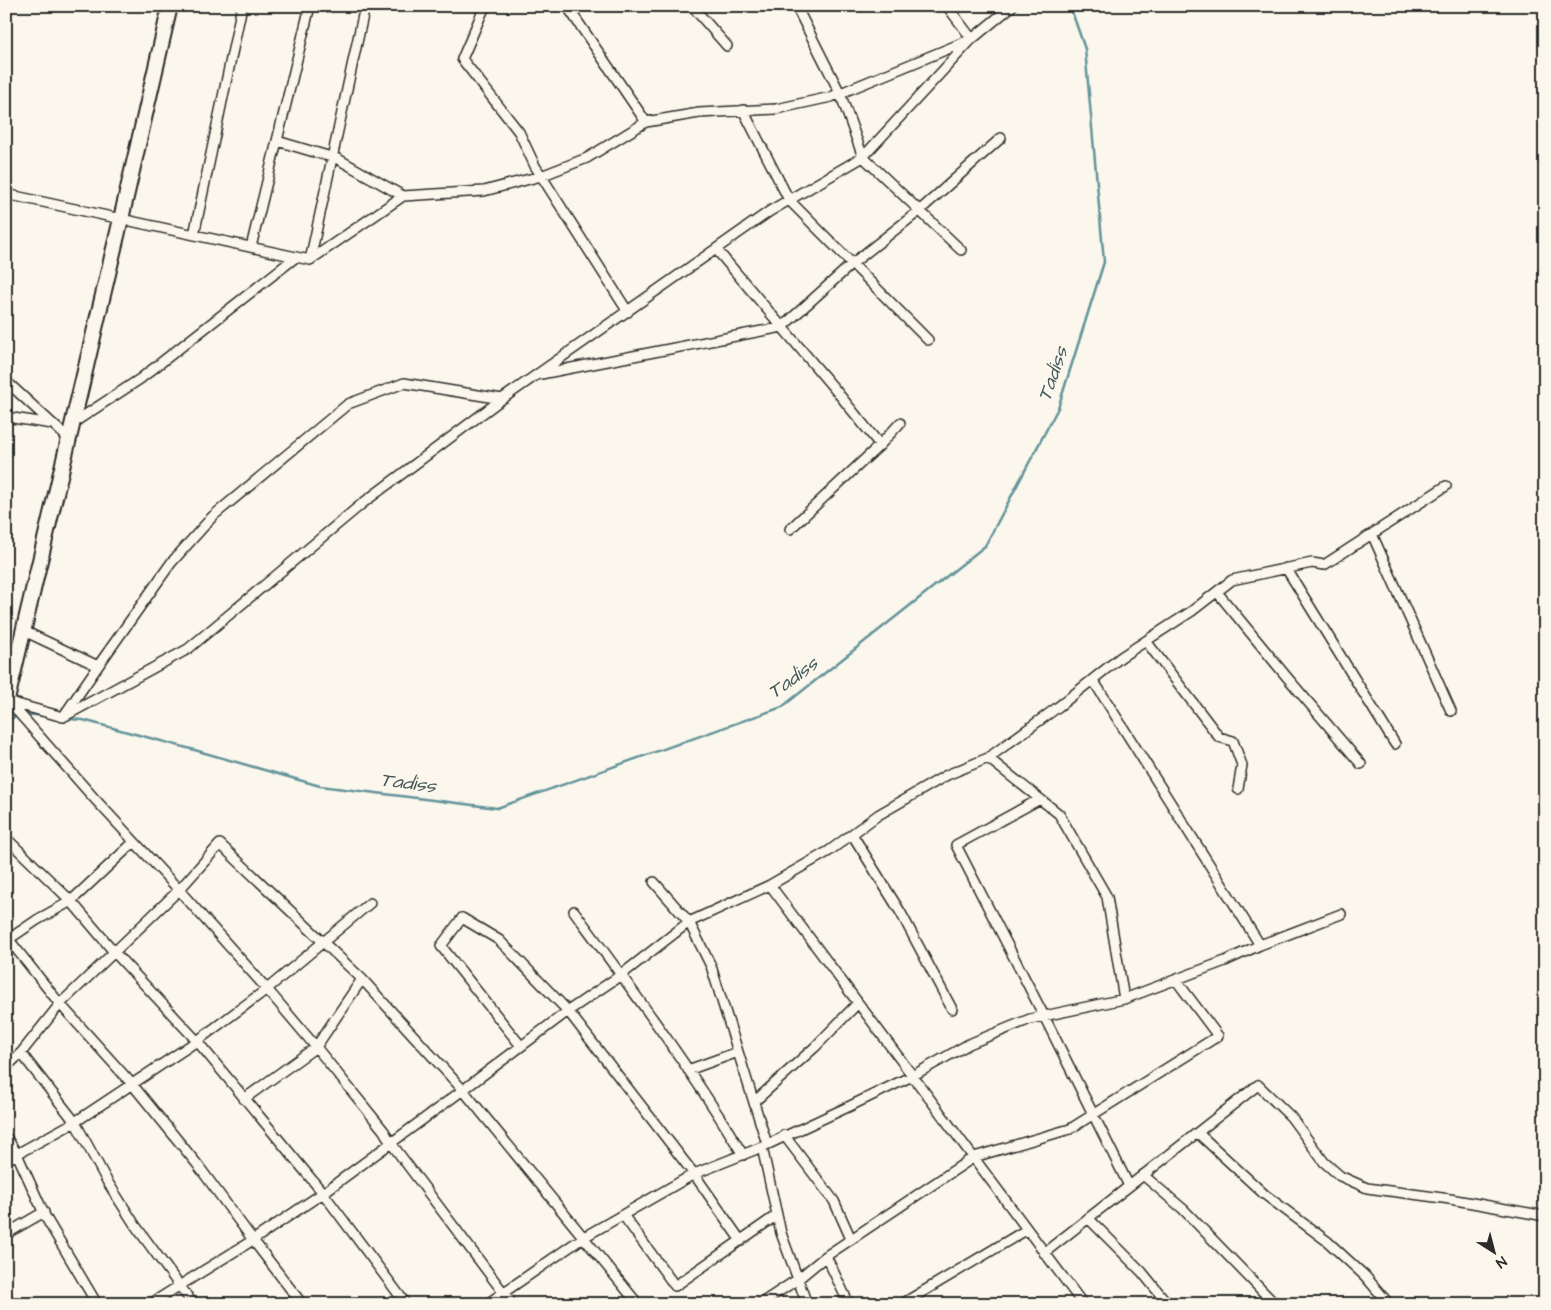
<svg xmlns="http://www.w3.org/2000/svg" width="1551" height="1310" viewBox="0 0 1551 1310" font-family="'Architects Daughter',sans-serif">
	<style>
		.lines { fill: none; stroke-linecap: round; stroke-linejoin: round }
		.stream { stroke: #63939a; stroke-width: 2.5 }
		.street-casing { stroke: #2b2b2b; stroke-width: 12 }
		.primary-casing { stroke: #2b2b2b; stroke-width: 18 }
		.street { stroke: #fbf7ec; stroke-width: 9 }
		.primary { stroke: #fbf7ec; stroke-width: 14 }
		.labels { text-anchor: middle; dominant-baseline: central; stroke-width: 5; stroke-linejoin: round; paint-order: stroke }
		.water-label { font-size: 20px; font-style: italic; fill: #425659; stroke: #fbf7ec }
	</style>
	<rect width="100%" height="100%" fill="#fbf7ec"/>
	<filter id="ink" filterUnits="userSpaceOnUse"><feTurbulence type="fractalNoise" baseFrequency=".02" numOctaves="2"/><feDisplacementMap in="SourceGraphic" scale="10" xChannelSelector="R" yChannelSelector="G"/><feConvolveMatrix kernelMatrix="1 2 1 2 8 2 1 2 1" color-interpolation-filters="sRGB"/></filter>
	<g filter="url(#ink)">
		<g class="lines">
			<!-- stream -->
			<path class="stream" d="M23,714L47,716
				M68,719L83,720L191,749L320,786L497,808L782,707L985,546L1058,408L1104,262L1085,49L1070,6
				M6,722L18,715"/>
			<defs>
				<path id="street" d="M485,6L462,59L519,132L535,166L628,312
					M567,6L646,122
					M692,6L727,46
					M796,6L840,93L863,157L961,250
					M743,110L789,200L928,340
					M277,141L338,159L403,196
					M6,194L310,260L403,196L484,191L541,176L587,158L646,122L699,113L776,109L831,97L972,39L947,6
					M194,235L242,6
					M251,247L310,6
					M716,249L838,393L880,445
					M310,260L365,6
					M541,374L782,327L853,263L919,211L1001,138
					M6,381L69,439
					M6,417L53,424
					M73,423L140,379L296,257
					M790,529L880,445L900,423
					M1372,534L1451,711
					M1286,568L1395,744
					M1217,592L1286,676L1361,764
					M24,631L98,666
					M1146,641L1219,737L1233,741L1242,765L1238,789
					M1093,680L1260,945
					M10,702L63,717L98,666L171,563L213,516L348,404L404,383L502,399
					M10,703L93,797L179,890L267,989L316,1047L384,1131L391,1143L512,1304
					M63,717L188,649L363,503L502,399L770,211L863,157L972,39L1012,6
					M988,758L1059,814L1107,897L1124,999
					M1040,799L956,845L1044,1016L1129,1186
					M852,834L901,913L952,1009
					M6,838L71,901L115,953L197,1041L323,1193L463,1090L568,1011L621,975L689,922L770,885L829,851L878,815L947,775L988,758L1058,707L1121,657L1192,611L1232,580L1312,563L1324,565L1446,486
					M654,882L689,922L711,966L767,1144
					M770,885L1083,1304
					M574,911C633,991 692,1070 743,1155
					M6,936L60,1004L132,1084L197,1164L253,1240L150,1304
					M9,939L37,920L71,901L134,842
					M521,1046L441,946L462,918L499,940L568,1011L694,1174L741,1241
					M21,1053L75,1122L107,1181L135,1225L193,1304
					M6,1067L21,1053L60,1004L179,890L220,844L362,979L463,1090L638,1304
					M688,1070L738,1052
					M244,1099L316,1047L362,979
					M754,1102L815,1047L858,1003
					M1198,1133L1264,1194L1327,1241L1365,1276L1389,1304
					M784,1135L834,1201L851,1239
					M6,1137L17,1154L46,1218L97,1304
					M762,1147L781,1233L807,1304
					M6,1160L75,1122L197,1041L267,989L370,903
					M1143,1175L1183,1209L1275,1304
					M623,1215L675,1286L777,1215
					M1088,1218L1142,1272L1168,1304
					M6,1234L44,1212
					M1044,1253L1258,1085L1291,1117L1324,1162L1340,1176L1367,1188L1450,1199L1545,1216
					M826,1256L849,1304
					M6,1295L11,1304
					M302,1304L253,1240L323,1193L406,1304
					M487,1304L584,1237L694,1174L762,1147L850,1106L912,1076L969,1044L1030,1019L1124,999L1225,961L1260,945L1341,914
					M760,1304L798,1279L826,1256L974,1157L1070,1129L1218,1036L1176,980
					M902,1304L1026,1230"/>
				<path id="primary" d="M6,704L121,219L170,6"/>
			</defs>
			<!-- street casing -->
			<use href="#street" class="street-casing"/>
			<!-- primary casing -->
			<use href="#primary" class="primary-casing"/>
			<!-- street -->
			<use href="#street" class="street"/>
			<!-- primary -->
			<use href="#primary" class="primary"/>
		</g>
	</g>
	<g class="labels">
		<!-- water labels -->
		<g class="water-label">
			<text transform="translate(1053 374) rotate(-71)">Tadiss</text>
			<text transform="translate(793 678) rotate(-36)">Tadiss</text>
			<text transform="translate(408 783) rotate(7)">Tadiss</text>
		</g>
	</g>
	<!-- margin -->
	<rect width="1551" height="1310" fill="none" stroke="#fbf7ec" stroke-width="25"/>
	<rect x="12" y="12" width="1526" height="1285" fill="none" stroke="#2b2b2b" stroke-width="2" filter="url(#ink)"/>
	<!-- north arrow -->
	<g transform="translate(1494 1252) rotate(144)" stroke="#fbf7ec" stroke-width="4" paint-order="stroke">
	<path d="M0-4L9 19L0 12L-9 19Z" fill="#2b2b2b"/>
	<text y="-8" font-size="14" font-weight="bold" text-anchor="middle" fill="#2b2b2b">N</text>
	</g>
</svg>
